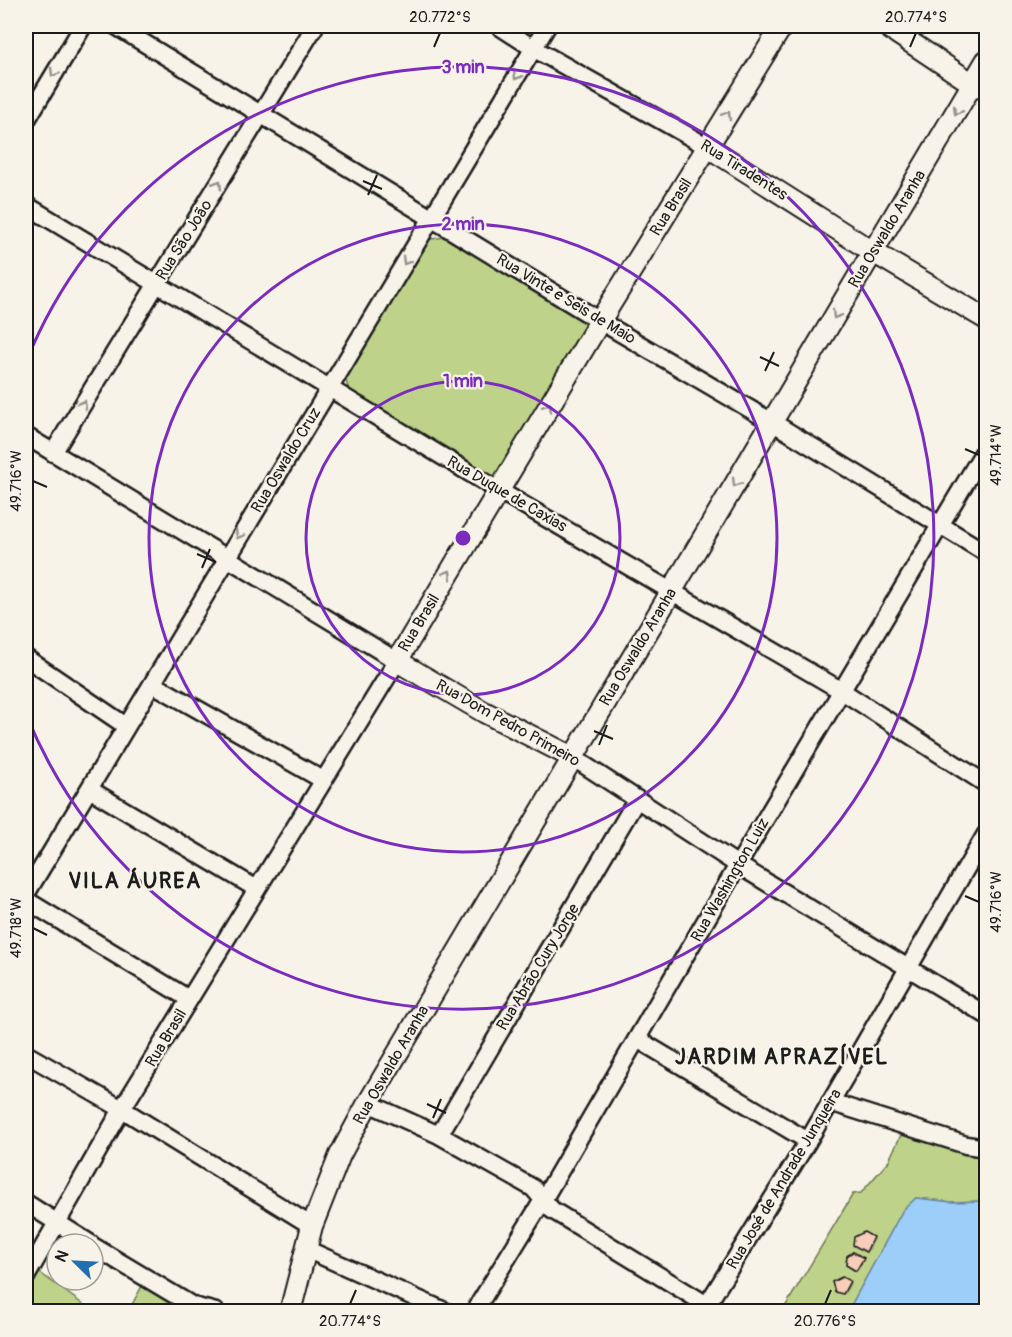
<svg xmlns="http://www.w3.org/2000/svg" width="1012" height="1337" viewBox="0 0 1012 1337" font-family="Pangolin,sans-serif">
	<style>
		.green { fill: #bed389; stroke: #6d7852; stroke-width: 1.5; fill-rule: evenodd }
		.water { fill: #9ccef9; stroke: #6987a1; stroke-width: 1.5 }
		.shadow { fill: #0003 }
		.building { fill: #f8cdb9; stroke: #1c1c1c; stroke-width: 1.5 }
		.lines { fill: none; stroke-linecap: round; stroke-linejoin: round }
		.minor-casing { stroke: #1c1c1c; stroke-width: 21 }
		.tertiary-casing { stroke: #1c1c1c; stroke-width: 24 }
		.minor { stroke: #f7f3e8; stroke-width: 16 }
		.tertiary { stroke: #f7f3e8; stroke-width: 20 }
		.oneway { stroke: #94928c }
		.ticks { fill: none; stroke: #1c1c1c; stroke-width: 2 }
		.ring { fill: none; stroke: #7b2cbf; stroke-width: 3 }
		.labels { text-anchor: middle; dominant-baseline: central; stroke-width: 4.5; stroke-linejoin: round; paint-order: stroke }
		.street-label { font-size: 16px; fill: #1c1c1c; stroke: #f7f3e8 }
		.district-label { font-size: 22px; font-weight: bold; letter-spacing: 1.5px; fill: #1c1c1c; stroke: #f7f3e8 }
		.centre { fill: #7b2cbf; stroke: #f7f3e8; stroke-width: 3 }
		.ring-label { font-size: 18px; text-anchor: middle; font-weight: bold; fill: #7b2cbf; stroke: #f7f3e8; stroke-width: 4.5; stroke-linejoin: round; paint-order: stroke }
		.neatline { fill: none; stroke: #1c1c1c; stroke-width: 2 }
		.ticks-label { font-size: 15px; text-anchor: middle; fill: #1c1c1c }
	</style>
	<rect width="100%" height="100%" fill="#f7f3e8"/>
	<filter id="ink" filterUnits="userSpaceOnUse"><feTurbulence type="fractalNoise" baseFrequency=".0167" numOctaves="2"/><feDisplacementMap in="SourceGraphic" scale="12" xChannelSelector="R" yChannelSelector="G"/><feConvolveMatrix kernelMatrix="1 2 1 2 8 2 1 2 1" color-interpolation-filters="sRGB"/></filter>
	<g filter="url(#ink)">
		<!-- green -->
		<path class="green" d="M444,237L584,319L585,330L499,477L489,478L350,393L345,378L426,240Z
			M902,1133L962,1153L986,1157V1201L952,1202L916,1198L903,1210L848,1311L782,1312L853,1194L861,1193L888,1162ZM853,1252L864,1258L855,1271L846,1265L847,1256ZM842,1277L850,1281L843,1294L835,1292L832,1282Z
			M36,1270L92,1311L26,1312V1289Z
			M142,1286L175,1304L178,1311L128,1312Z"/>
		<!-- water -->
		<path class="water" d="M916,1198L952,1202L986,1201V1311H848L903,1210Z"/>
		<!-- shadow -->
		<path class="shadow" d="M864,1234L875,1239L869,1251L855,1244Z
			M853,1253L865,1260L858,1271L847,1264Z
			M842,1278L851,1284L845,1294L838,1292Z"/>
		<!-- building -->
		<path class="building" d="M864,1232L873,1237L866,1252L853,1245L854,1237Z
			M853,1252L864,1258L856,1271L846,1265L847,1256Z
			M842,1277L850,1281L843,1294L835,1292L832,1282Z"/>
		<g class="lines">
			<defs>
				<path id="minor" d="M116,26L600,321L772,422L986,553
					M499,26L533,48L708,147
					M973,84L986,92
					M26,121L83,26
					M26,205L498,490L842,691L986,784
					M26,436L397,661L122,1109L26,1277
					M53,453L315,26
					M26,658L126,726
					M153,684L323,780
					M572,757L738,865L986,1015
					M89,789L257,889
					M26,894L547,26
					M26,900L189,999
					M637,1039L808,1141
					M26,1054L122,1109L312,1226
					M830,1102L966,1145L986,1148
					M368,1103L439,1135L533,1188L552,1210L707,1305
					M439,1135L637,799
					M26,1203L91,1244
					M93,1246L193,1306L216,1312
					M306,1249L447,1312
					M707,1305L808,1141L986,834
					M474,1312L543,1200L738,865L986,448"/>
				<path id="tertiary" d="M886,26L973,84
					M708,147L873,252L986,319
					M572,757L484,712L397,661L600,321L782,26
					M290,1312L312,1226L340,1155L368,1103L986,61"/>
			</defs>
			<!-- minor casing -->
			<use href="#minor" class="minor-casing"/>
			<!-- tertiary casing -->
			<use href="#tertiary" class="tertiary-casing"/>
			<!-- minor -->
			<use href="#minor" class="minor"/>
			<!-- tertiary -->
			<use href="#tertiary" class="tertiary"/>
		</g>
		<!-- one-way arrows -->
		<defs><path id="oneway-chevron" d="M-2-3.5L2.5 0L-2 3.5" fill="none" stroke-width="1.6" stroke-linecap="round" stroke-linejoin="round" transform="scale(1.5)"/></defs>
		<g class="oneway">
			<use href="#oneway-chevron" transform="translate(54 73) rotate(121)"/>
			<use href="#oneway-chevron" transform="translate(517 76) rotate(121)"/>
			<use href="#oneway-chevron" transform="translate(957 111) rotate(121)"/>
			<use href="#oneway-chevron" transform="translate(727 115) rotate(-59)"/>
			<use href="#oneway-chevron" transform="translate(218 184) rotate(-58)"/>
			<use href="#oneway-chevron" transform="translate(406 261) rotate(121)"/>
			<use href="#oneway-chevron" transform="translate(836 315) rotate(121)"/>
			<use href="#oneway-chevron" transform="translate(83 404) rotate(-58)"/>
			<use href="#oneway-chevron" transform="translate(548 407) rotate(-59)"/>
			<use href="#oneway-chevron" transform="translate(736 483) rotate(121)"/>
			<use href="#oneway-chevron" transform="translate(239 535) rotate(121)"/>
			<use href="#oneway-chevron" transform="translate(448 574) rotate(-59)"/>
		</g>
	</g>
	<!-- ticks -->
	<path class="ticks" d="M434,47L440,33M910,47L916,33M363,181L382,189M368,195L377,175M760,357L779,366M765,371L774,352M965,449L979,455M33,481L47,487M197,554L216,562M202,568L210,549M594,731L613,739M599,745L607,725M965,896L979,902M33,928L47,935M427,1104L446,1113M433,1118L441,1099M350,1304L356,1290M825,1304L831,1290"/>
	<!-- distance rings -->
	<g class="ring">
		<circle cx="463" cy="538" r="157"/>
		<circle cx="463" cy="538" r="314"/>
		<path d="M26 362A471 471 0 1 1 26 714"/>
	</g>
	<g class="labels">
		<!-- street labels -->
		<g class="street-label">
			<text transform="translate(744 170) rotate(32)">Rua Tiradentes</text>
			<text transform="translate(671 207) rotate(-58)">Rua Brasil</text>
			<text transform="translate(887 229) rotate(-59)">Rua Oswaldo Aranha</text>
			<text transform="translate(184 240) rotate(-58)">Rua São João</text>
			<text transform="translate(566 299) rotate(31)">Rua Vinte e Seis de Maio</text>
			<text transform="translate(286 460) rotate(-59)">Rua Oswaldo Cruz</text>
			<text transform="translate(507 494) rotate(30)">Rua Duque de Caxias</text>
			<text transform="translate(419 623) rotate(-59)">Rua Brasil</text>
			<text transform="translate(638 647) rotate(-59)">Rua Oswaldo Aranha</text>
			<text transform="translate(508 723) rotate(29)">Rua Dom Pedro Primeiro</text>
			<text transform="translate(730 880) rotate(-60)">Rua Washington Luiz</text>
			<text transform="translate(538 967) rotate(-59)">Rua Abrão Cury Jorge</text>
			<text transform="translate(166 1038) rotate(-59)">Rua Brasil</text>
			<text transform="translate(391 1065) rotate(-60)">Rua Oswaldo Aranha</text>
			<text transform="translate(784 1179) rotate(-59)">Rua José de Andrade Junqueira</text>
		</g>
		<!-- district labels -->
		<g class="district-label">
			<text x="135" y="881">VILA ÁUREA</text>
			<text x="782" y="1057">JARDIM APRAZÍVEL</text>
		</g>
	</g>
	<circle cx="463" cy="538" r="9" class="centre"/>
	<g class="ring-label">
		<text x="463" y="73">3 min</text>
		<text x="463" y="230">2 min</text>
		<text x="463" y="387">1 min</text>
	</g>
	<!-- margin -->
	<rect width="1012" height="1337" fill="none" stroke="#f7f3e8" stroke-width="66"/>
	<!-- north arrow -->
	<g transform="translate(75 1262) rotate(294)"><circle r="28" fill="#f7f3e8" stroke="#9f9d96" stroke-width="1.5"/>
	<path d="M0-4.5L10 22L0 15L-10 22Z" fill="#1f6fb2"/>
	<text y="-9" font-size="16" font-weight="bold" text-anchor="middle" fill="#1c1c1c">N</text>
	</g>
	<rect x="33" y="33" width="946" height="1271" class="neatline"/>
	<g class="ticks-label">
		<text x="440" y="22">20.772°S</text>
		<text x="916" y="22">20.774°S</text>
		<text transform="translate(996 455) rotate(-90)" y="5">49.714°W</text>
		<text transform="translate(16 481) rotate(-90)" y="5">49.716°W</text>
		<text transform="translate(996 902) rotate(-90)" y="5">49.716°W</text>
		<text transform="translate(16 928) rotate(-90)" y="5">49.718°W</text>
		<text x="350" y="1326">20.774°S</text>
		<text x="825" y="1326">20.776°S</text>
	</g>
</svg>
